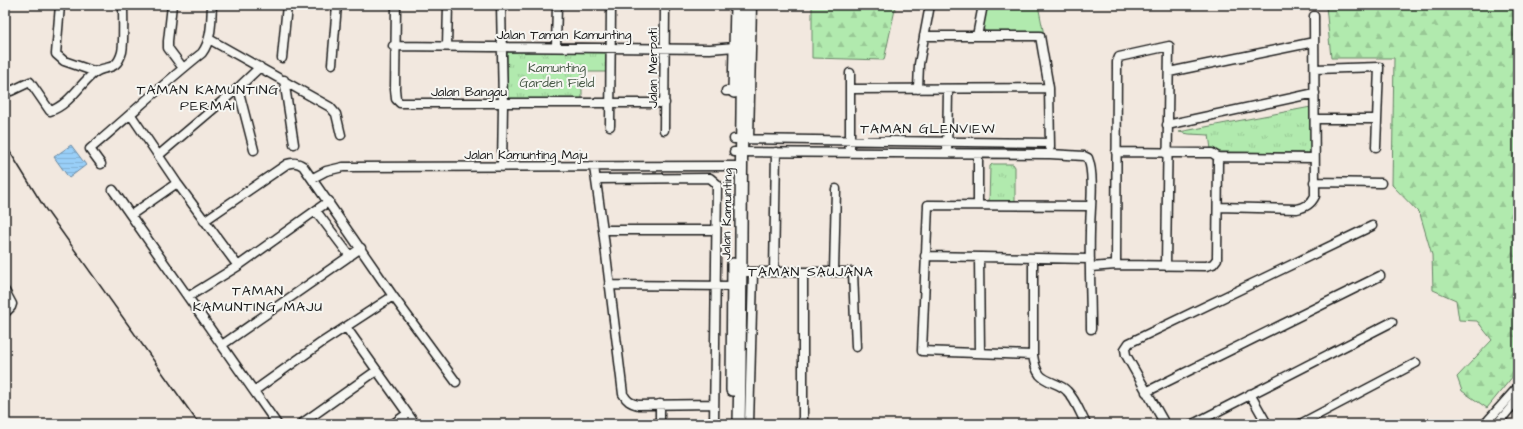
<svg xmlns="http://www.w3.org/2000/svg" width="1523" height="429" viewBox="0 0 1523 429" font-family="'Architects Daughter',sans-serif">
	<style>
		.grass { fill: #b1eaae; stroke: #668365 }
		.forest { fill: url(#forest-firs); stroke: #668365 }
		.park { fill: url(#park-tufts); stroke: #668365 }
		.water { fill: url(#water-rules); stroke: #6787a0 }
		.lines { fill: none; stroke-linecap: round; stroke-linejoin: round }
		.minor-casing { stroke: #1c1c1c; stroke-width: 11 }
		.major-casing { stroke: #1c1c1c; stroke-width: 14 }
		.minor { stroke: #f6f6f2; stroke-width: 8 }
		.major { stroke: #f6f6f2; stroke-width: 11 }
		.rail { stroke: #1c1c1c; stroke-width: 1.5 }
		.labels { text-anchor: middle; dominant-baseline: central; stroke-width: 4; stroke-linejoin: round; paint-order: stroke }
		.street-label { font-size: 13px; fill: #1c1c1c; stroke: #f6f6f2 }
		.park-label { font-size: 13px; fill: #495a48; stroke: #f6f6f2 }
		.neighbourhood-label { font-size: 14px; letter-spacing: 1px; fill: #1c1c1c; stroke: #f6f6f2 }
	</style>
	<defs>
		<pattern id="forest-firs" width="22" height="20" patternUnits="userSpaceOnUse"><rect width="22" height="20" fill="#b1eaae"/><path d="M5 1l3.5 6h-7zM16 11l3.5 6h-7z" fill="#98c895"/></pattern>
		<pattern id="park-tufts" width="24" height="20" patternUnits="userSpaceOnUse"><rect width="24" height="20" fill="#b1eaae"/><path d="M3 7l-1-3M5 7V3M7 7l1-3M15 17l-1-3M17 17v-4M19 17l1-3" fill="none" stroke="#98c895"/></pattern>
		<pattern id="water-rules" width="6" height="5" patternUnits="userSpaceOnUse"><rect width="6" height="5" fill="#99cff8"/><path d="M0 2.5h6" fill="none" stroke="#83b1d4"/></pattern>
	</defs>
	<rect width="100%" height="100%" fill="#f2e8df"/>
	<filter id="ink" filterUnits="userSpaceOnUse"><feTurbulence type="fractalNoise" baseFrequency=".025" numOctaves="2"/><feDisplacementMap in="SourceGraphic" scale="8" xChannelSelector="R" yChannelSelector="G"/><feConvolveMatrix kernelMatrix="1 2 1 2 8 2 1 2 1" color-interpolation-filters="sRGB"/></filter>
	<g filter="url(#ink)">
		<!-- grass -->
		<path class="grass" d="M986,5H1038L1044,35L987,34L982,26Z"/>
		<!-- forest -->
		<path class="forest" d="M812,5H896L884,60L812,58Z
			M1331,5H1518V370L1487,408L1462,391L1457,377L1492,340L1477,321L1459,320L1456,300L1433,290L1432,255L1420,214L1392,185L1394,58H1331L1326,6Z"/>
		<!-- park -->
		<path class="park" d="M607,51V72H582V99H507V52Z
			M1311,107V153L1221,152L1211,149L1209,135L1189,134L1179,132Z
			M992,164H1013L1015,167V202H989L990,166Z"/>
		<!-- water -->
		<path class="water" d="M71,145L86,165L69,178L54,157Z"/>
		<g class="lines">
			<defs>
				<path id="minor" d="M60,5L56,54L64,61L96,72
					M172,5L168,41V48L183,68
					M396,5L395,89L396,99L400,103H665
					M501,5L503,104L502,167
					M924,36H1040L1049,88L1050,147
					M977,36L983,5
					M209,39L330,107L336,114L341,135
					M393,46L710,49L735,47
					M447,46L448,5
					M556,47L557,5
					M282,58L287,5
					M332,64L337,5
					M1315,69L1379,67L1376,147
					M1169,72L1314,42
					M850,73V153
					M284,80L294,144
					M5,87L11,91L30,82L50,111C69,105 79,85 94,73C106,64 116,73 122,52C124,43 123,16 123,5
					M238,88L254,150
					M850,89L1049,88
					M918,89L919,64L930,5
					M726,91H734
					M131,115L177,183L238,266
					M1315,119H1377
					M1167,125L1315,93
					M610,126L611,5
					M664,130L665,5
					M734,139L1050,143
					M749,139L752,5
					M734,152L1050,154L1084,156L1088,158C1095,175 1090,212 1090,231C1089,264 1091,296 1091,329
					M1116,152L1212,153L1218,157L1314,158
					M947,153L948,90
					M159,155L238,88L260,67
					M101,164L90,149C127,118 163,84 202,53C212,40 211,21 212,5
					M594,167L603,230L623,394C627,401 630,403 638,405L714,404
					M313,178L326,171L343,167L741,166
					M596,179L710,178L717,184L714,424
					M1314,182L1381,183
					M113,190L277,424
					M978,205V154
					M1218,207L1297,209C1306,207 1311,204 1315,196L1314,16
					M316,211L350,256
					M131,215L177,183
					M204,221L287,164C293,162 297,162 303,166L393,296L456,382
					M603,230H716
					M925,256L1090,259
					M979,257L980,352
					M1033,258V355L922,351L928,205L1090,206
					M1116,265L1117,62L1119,57L1169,46L1166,266
					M1091,267L1116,265L1206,266L1213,264L1217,259L1218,157
					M740,272H853L856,347
					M774,272L776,152
					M803,272V424
					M834,272L836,189
					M609,285L732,286
					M5,291L12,304L11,307L5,313
					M188,297L238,266L329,201
					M346,327L415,424
					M222,345L361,248
					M1033,355C1034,362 1036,370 1040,375C1047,383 1060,383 1067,391C1076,400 1080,413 1086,424
					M254,391L321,343L393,296
					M1146,392L1380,276
					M1250,394L1267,424
					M301,424L376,371
					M393,424L407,414
					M660,424V404
					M749,424L753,273
					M1165,424L1126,355L1125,349L1129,343L1372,226
					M1193,424L1392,322
					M1300,424L1416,363
					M1485,424L1518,387
					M1497,424L1518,399"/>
				<path id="major" d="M734,92L736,5
					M732,390L733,264
					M739,424C742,284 740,145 744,5"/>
			</defs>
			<!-- minor casing -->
			<use href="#minor" class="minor-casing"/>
			<!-- major casing -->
			<use href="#major" class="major-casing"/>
			<!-- minor -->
			<use href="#minor" class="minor"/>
			<!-- major -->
			<use href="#major" class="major"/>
			<!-- rail -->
			<path class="rail" d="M5,144L44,207L199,424"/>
		</g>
	</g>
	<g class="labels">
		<!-- street labels -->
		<g class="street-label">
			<text x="564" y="35">Jalan Taman Kamunting</text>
			<text transform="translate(653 68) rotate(-90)">Jalan Merpati</text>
			<text x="469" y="92">Jalan Bangau</text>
			<text x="526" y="155">Jalan Kamunting Maju</text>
			<text transform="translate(727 214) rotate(-89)">Jalan Kamunting</text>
		</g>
		<!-- park labels -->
		<g class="park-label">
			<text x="557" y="68">Kamunting<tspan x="557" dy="15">Garden Field</tspan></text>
		</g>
		<!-- neighbourhood labels -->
		<g class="neighbourhood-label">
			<text x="208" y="90">TAMAN KAMUNTING<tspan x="208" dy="16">PERMAI</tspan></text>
			<text x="928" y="129">TAMAN GLENVIEW</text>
			<text x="811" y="272">TAMAN SAUJANA</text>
			<text x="258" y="291">TAMAN<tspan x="258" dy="16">KAMUNTING MAJU</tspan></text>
		</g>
	</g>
	<!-- margin -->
	<rect width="1523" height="429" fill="none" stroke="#f6f6f2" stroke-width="20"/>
	<rect x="10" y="10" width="1503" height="409" fill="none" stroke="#1c1c1c" stroke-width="1.5" filter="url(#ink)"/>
</svg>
